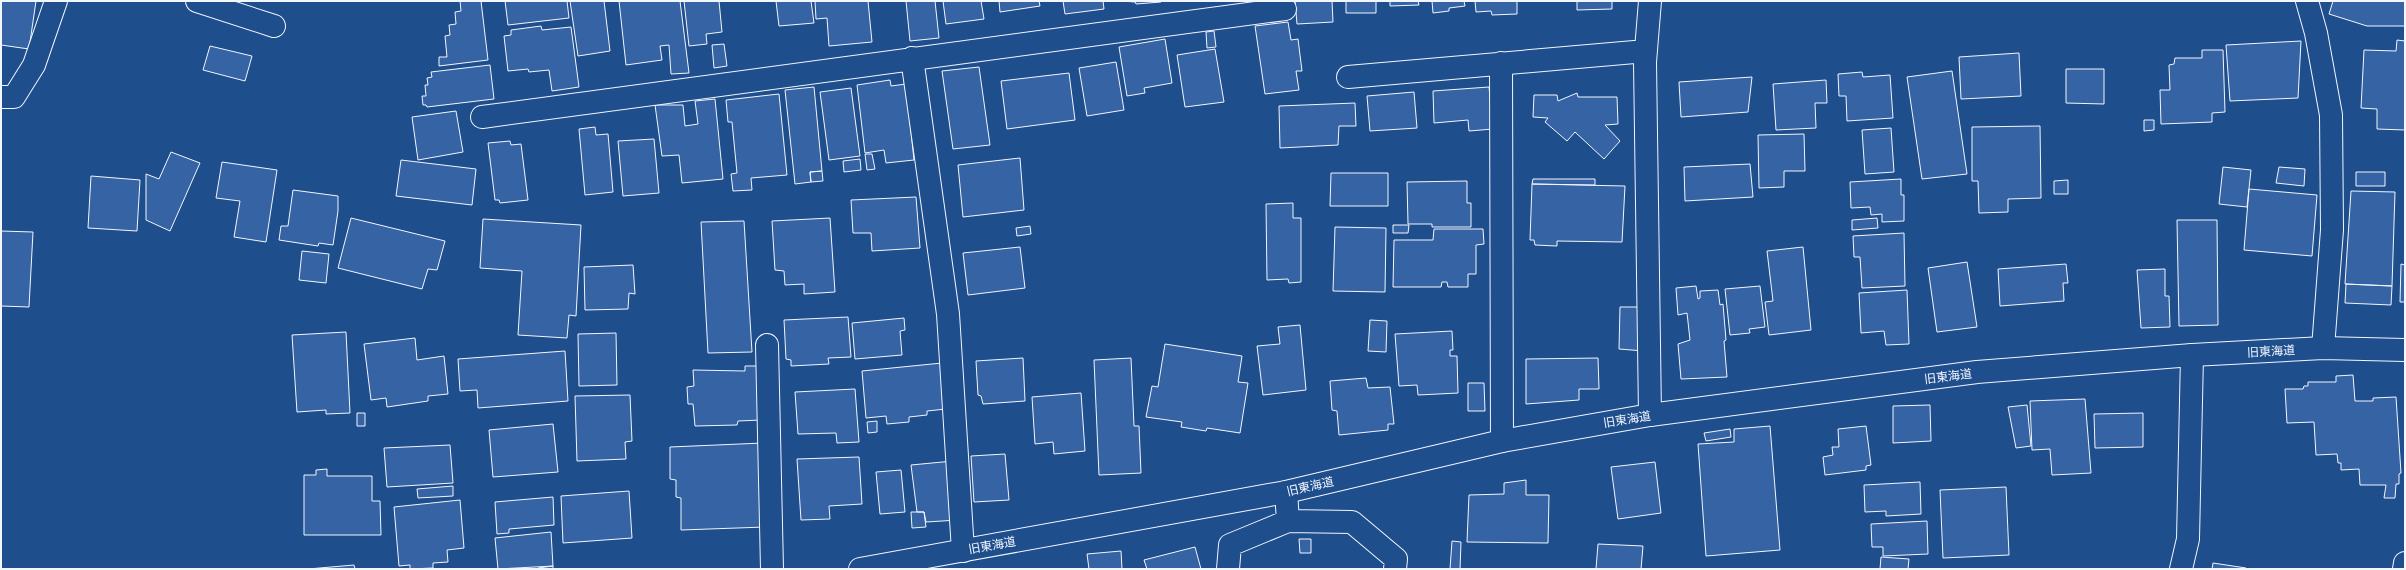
<svg xmlns="http://www.w3.org/2000/svg" width="2406" height="570" viewBox="0 0 2406 570" font-family="Lato,'Noto Sans JP',sans-serif">
	<style>
		.building { fill: #3563a3; stroke: #f2f6ff }
		.lines { fill: none; stroke-linecap: round; stroke-linejoin: round }
		.street-casing { stroke: #f2f6ff; stroke-width: 24 }
		.secondary-casing { stroke: #f2f6ff; stroke-width: 24 }
		.street { stroke: #1f4e8c; stroke-width: 22 }
		.secondary { stroke: #1f4e8c; stroke-width: 22 }
		.labels { text-anchor: middle; dominant-baseline: central; stroke-width: 3; stroke-linejoin: round; paint-order: stroke }
		.street-label { font-size: 12px; fill: #f2f6ff; stroke: #1f4e8c }
	</style>
	<rect width="100%" height="100%" fill="#1f4e8c"/>
	<!-- building -->
	<path class="building" d="M1,1H36L29,49L1,45Z
		M460,1H481L488,60L439,66V57H447L445,36L450,35L449,25L456,24L455,12L461,11Z
		M505,1H567L569,18L508,25Z
		M570,1H604L610,51L578,56Z
		M619,1H680L689,73L671,74L669,45L660,46L662,60L626,65Z
		M684,1H719L722,32L706,34L707,44L689,46Z
		M776,1H811L814,23L779,26Z
		M815,1H868L872,42L829,46L827,18L816,19Z
		M906,1H935L939,38L910,41Z
		M943,1H981L984,19L946,24Z
		M999,1H1039L1040,6L1000,12Z
		M1063,1H1103L1104,9L1065,14Z
		M1122,1H1161V2L1136,4L1135,2Z
		M1295,1H1332L1333,22L1297,24Z
		M1346,1H1376V13H1346Z
		M1390,1H1418L1419,5L1390,6Z
		M1432,1H1464L1465,6L1449,8V11L1433,13Z
		M1475,1H1517V14L1492,15L1491,11L1476,12Z
		M1577,1H1612V9L1577,10Z
		M2333,1H2405V26H2367L2329,14Z
		M1288,22L1291,40L1298,39L1302,71H1296L1299,90L1265,94L1255,26Z
		M541,26L542,30L571,27L579,87L552,91L549,70L529,72L528,69L508,71L504,36L511,35V30Z
		M1214,31L1216,47L1207,48L1206,32Z
		M1165,39L1172,83L1144,88L1145,93L1127,96L1119,47Z
		M2397,40L2405,41V130L2377,129V109L2361,108L2364,50L2396,51Z
		M2301,41L2298,98L2230,101L2226,45Z
		M724,44L727,66L714,68L712,45Z
		M210,46L252,56L245,81L203,70Z
		M1215,49L1224,102L1185,107L1177,55Z
		M2202,50H2223L2225,112L2212,113V122L2161,124L2160,90H2170L2169,65L2174,64L2175,58H2202Z
		M2019,53L2021,96L1961,99L1959,57Z
		M1116,62L1124,110L1087,116L1079,68Z
		M490,65L494,99L427,107L426,105H423L422,96H426L425,85H428L427,78L432,77L431,72Z
		M979,67L990,145L953,149L942,71Z
		M2066,69H2104V104L2066,103Z
		M1952,71L1967,174L1922,179L1907,77Z
		M1862,72L1863,77L1890,75L1893,118L1847,121L1846,96H1839L1838,74Z
		M1069,73L1075,120L1007,129L1001,81Z
		M1752,77L1748,112L1681,117L1679,82Z
		M890,80L891,86L906,84L914,160L886,163L884,150L865,153L857,85Z
		M1826,80L1827,103H1815L1816,128L1776,130L1773,84Z
		M814,87L822,171L810,172L811,182L795,184L785,90Z
		M1489,87L1493,129L1469,131L1468,120L1434,123L1433,91Z
		M851,88L860,156L829,160L820,92Z
		M1414,92L1417,128L1370,131L1367,96Z
		M1577,93L1578,97H1617L1618,124L1605,125L1620,141L1604,159L1575,132L1567,141L1545,122L1548,118L1533,117L1534,95H1557L1558,101Z
		M779,94L787,175L751,178L752,190L733,191L731,174L737,173L732,122H728L726,100Z
		M715,99L723,179L682,183L679,155L662,156L655,105H683L685,126L698,124L695,101Z
		M1355,103L1356,126H1339L1338,145L1280,148L1279,106Z
		M456,111L463,152L418,160L412,117Z
		M2144,120H2154V130L2144,131Z
		M2040,126L2041,198L2008,199V212L1979,213L1978,181H1972V127Z
		M595,127L596,135L608,134L613,192L585,195L579,129Z
		M1891,128L1894,172L1865,174L1862,130Z
		M1804,134L1805,171H1784V187L1759,188L1758,135Z
		M654,139L659,193L623,196L618,141Z
		M510,141L511,145L521,144L528,200L500,203L499,200H495L488,143Z
		M171,152L200,163L170,231L146,220V174L159,179Z
		M865,154H872L875,169L867,170Z
		M1020,158L1024,210L963,217L958,165Z
		M860,159L861,170L844,172L843,161Z
		M401,160L476,169L472,205L396,196Z
		M222,162L277,170L266,242L234,237L240,201L216,198Z
		M1750,164L1753,197L1685,201L1684,167Z
		M2223,167L2251,170L2247,207L2219,204Z
		M2279,167L2305,169L2304,186L2276,183Z
		M822,171L823,181L811,182L810,172Z
		M2356,172H2385V186H2356Z
		M1331,173H1388V206H1330Z
		M91,176L140,180L137,231L88,228Z
		M1533,179H1595V185L1532,184Z
		M1901,179V195H1904V221L1882,222V214L1871,215L1870,207L1851,208L1850,182Z
		M2068,180V194H2054V181Z
		M1467,181V203H1471V227H1432V224H1408L1407,182Z
		M1532,184L1625,186L1622,242L1557,241V246L1535,245L1534,240H1530Z
		M2249,189L2317,195L2312,256L2244,250Z
		M293,190L338,196V211L333,245L319,243L318,246L279,240L281,226H288Z
		M2351,191L2395,192L2392,286L2345,284Z
		M916,197L920,248L872,251L871,233H853L851,200Z
		M1293,203V218H1301V282L1289,283L1288,279L1267,280L1266,204Z
		M351,218L445,241L437,270L428,269L422,289L338,268Z
		M830,218L835,292L804,294V284L785,285L784,271L775,270L772,221Z
		M1877,218L1878,228L1852,230V220Z
		M483,219L581,225L576,316L569,315L567,338L518,335L522,271L480,268Z
		M2177,220H2217L2218,325L2179,326Z
		M744,221L752,352L708,353L701,222Z
		M1393,225H1409L1408,233H1393Z
		M1030,226L1031,234L1017,236L1016,228Z
		M1335,227L1386,228L1385,292L1333,291Z
		M1434,229H1483L1484,244L1476,245V274H1468V287H1448L1447,282H1442L1441,287H1393L1394,240H1433Z
		M1,231L33,232L29,307L1,306Z
		M1904,233L1905,286L1862,288L1860,257H1854L1853,236Z
		M1020,247L1025,288L968,295L963,253Z
		M1803,247L1811,330L1769,335L1765,302L1773,301L1767,251Z
		M302,251L329,254L326,283L299,280Z
		M1967,262L1977,327L1937,332L1928,268Z
		M2066,264L2068,283H2063L2064,301L2000,306L1998,269Z
		M2401,264L2405,265V302H2400Z
		M633,265L635,294L629,293L628,309L585,310L584,267Z
		M2165,269V296H2169L2170,327L2141,328L2137,270Z
		M2346,284L2392,286L2391,305L2345,303Z
		M1696,286L1698,299L1700,298V291L1718,290L1720,305L1723,304L1726,340L1724,341L1727,377L1681,379L1678,344L1690,340L1687,313L1678,315L1676,288Z
		M1760,286L1765,327L1749,329L1750,333L1730,335L1725,289Z
		M1907,290L1909,344L1886,345L1884,331L1861,333L1859,293Z
		M1620,307H1646L1644,351L1619,349Z
		M848,317L851,357L828,358L829,364L791,366V360L786,359L784,320Z
		M904,318L905,330L900,331L902,355L855,359L852,323Z
		M1370,320L1387,321L1386,352L1368,351Z
		M1300,325L1306,390L1263,395L1257,346L1280,344L1278,327Z
		M1452,331L1453,350H1450V356H1457L1458,393L1418,395L1417,385L1399,386L1395,334Z
		M346,332L350,413L326,414V410L297,412L292,335Z
		M616,333L617,385L579,386L578,334Z
		M415,338L417,360L444,356L448,394L428,396V401L387,407L386,398L371,400L364,344Z
		M1165,344L1242,356L1238,382L1248,383L1240,433L1207,428L1206,431L1181,427L1182,422L1146,417L1152,386L1158,387Z
		M565,351L568,401L478,408L477,390L460,391L458,359Z
		M1023,358L1025,401L983,404L981,396L978,395L976,361Z
		M1131,358L1134,426H1139L1141,473L1099,475L1094,360Z
		M1598,358L1599,389H1579V400L1526,404V359Z
		M942,363L946,409L927,411V415L909,417V422L887,424L886,416L866,418L862,371Z
		M745,366H759L761,420L738,421L737,425L695,426L693,404H688L687,387L694,386L693,370L745,371Z
		M2353,375L2355,401H2373V398L2396,397L2401,473L2399,474V484H2396L2395,498H2384L2386,485H2360L2359,469L2341,470V463H2338L2337,454L2316,455L2314,422L2287,423L2285,389H2303L2304,386H2308V382H2336V376Z
		M1366,378L1368,388L1390,387L1394,424H1388V430L1339,435L1337,411L1332,410L1330,381Z
		M1468,383H1484L1485,411H1468Z
		M855,389L859,442L837,443L836,433L798,434L795,392Z
		M1081,393L1085,451L1054,454L1053,442L1035,444L1032,397Z
		M630,395L632,441L625,442L626,459L577,461L575,396Z
		M2085,399L2091,473L2052,475L2050,449L2032,450L2030,401Z
		M1930,405L1931,441L1893,443V406Z
		M2027,405L2031,446L2016,448L2008,407Z
		M357,413H365V426H357Z
		M2143,413V447L2095,448L2094,414Z
		M877,421V432L868,433L867,422Z
		M553,424L558,472L493,477L489,430Z
		M1770,426L1780,550L1706,556L1698,444L1734,442V429Z
		M1866,426L1871,465L1866,466V470L1825,475L1823,457L1833,455L1832,447H1839L1838,429Z
		M1730,429L1731,437L1706,441L1704,433Z
		M763,443L765,527L681,530V498L676,497V480L670,479V447Z
		M450,445L453,483L387,487L384,448Z
		M1005,454L1009,500L974,502L971,456Z
		M859,457L862,504L829,506L830,519L801,520L797,459Z
		M953,461L958,520L926,522L924,512H917L911,465Z
		M1655,462L1661,513L1618,519L1611,467Z
		M327,469V476H372V501H380L381,535H304V475H316V470Z
		M901,470L905,512L880,514L876,472Z
		M1526,480V495H1549L1548,543L1467,542L1469,495L1504,494V483Z
		M1920,482L1921,514L1886,516V511L1865,512L1864,485Z
		M453,486V496L418,498L417,489Z
		M2006,487L2009,555L1943,558L1940,490Z
		M629,491L632,538L563,543L561,496Z
		M553,497L554,525L509,529V533L497,534L495,502Z
		M460,500L464,548L447,550L448,562L433,563V568L410,569V565L399,566L394,507Z
		M911,512H924L926,527L912,528Z
		M1927,521L1928,554L1883,556V547H1872L1871,524Z
		M551,532L553,566L498,569L495,538Z
		M1299,539H1311V553H1300Z
		M1452,541L1461,542L1460,569H1450Z
		M1598,544L1643,546L1641,569H1596Z
		M1195,547L1201,569H1147L1144,560Z
		M1121,551L1122,569H1089L1087,554Z
		M1881,557L1909,559L1908,569H1880Z
		M2213,563L2246,568V569H2212Z
		M354,565L355,569H308Z
		M553,566V569H538V568Z"/>
	<g class="lines">
		<defs>
			<path id="street" d="M197,1L274,26
				M1650,1L1645,62L1650,415
				M2307,1L2316,33L2331,115L2332,230L2323,348
				M912,58L948,314L963,551
				M1501,63L1502,441
				M1348,77L1646,51
				M1,97H14L34,65L56,1
				M482,117L1285,9
				M767,345L772,569
				M1288,521L1352,522L1396,559L1395,569
				M1228,569L1230,545L1288,521L1286,492
				M2181,569L2188,539L2192,355
				M2404,569L2405,563"/>
			<path id="secondary" d="M860,569L1286,492L1502,441L1650,415L1977,372L2192,355L2323,348L2405,350"/>
		</defs>
		<!-- street casing -->
		<use href="#street" class="street-casing"/>
		<!-- secondary casing -->
		<use href="#secondary" class="secondary-casing"/>
		<!-- street -->
		<use href="#street" class="street"/>
		<!-- secondary -->
		<use href="#secondary" class="secondary"/>
	</g>
	<g class="labels">
		<!-- street labels -->
		<g class="street-label">
			<text transform="translate(2271 351) rotate(-3)">旧東海道</text>
			<text transform="translate(1948 376) rotate(-7)">旧東海道</text>
			<text transform="translate(1627 419) rotate(-9)">旧東海道</text>
			<text transform="translate(1310 486) rotate(-13)">旧東海道</text>
			<text transform="translate(992 545) rotate(-10)">旧東海道</text>
		</g>
	</g>
	<!-- border -->
	<rect width="2406" height="570" fill="none" stroke="#f2f6ff" stroke-width="4"/>
</svg>
